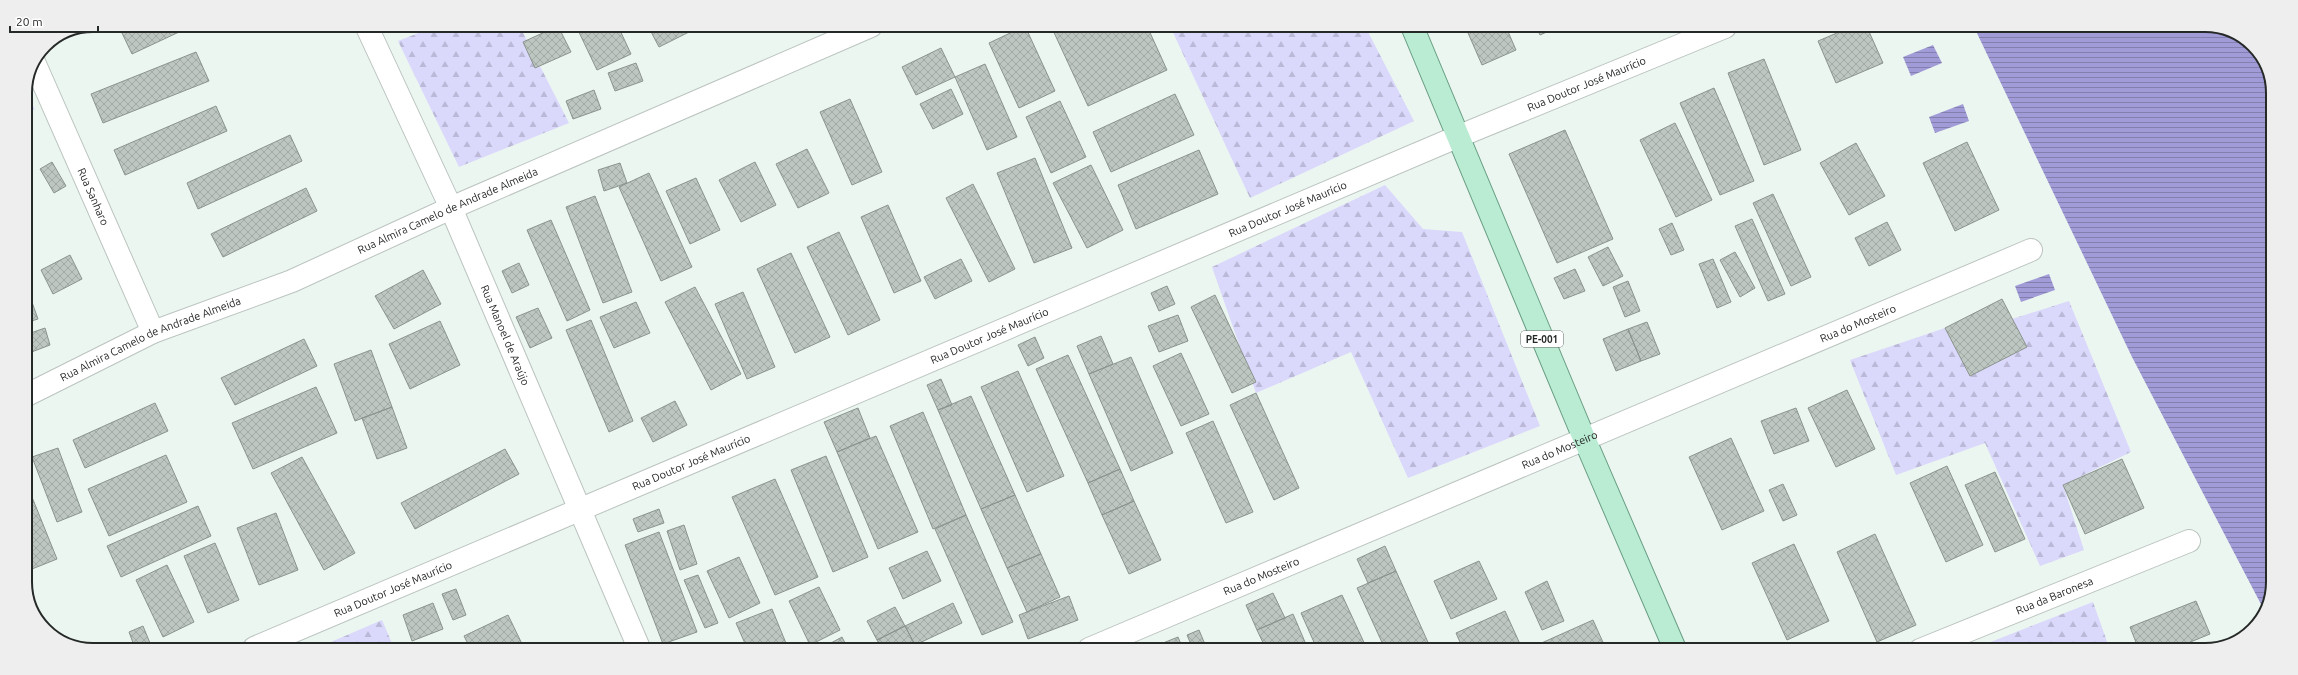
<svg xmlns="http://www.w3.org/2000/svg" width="2298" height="675" viewBox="0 0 2298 675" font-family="Ubuntu,sans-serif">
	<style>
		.forest { fill: url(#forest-firs) }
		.water { fill: url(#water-rules) }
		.building { fill: url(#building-cross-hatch); stroke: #8b938e }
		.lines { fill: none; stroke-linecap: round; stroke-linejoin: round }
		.minor-casing { stroke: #bbc4bf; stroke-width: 24 }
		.tertiary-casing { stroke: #bbc4bf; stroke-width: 24 }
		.primary-casing { stroke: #689e83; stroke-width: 24 }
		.minor { stroke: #fff; stroke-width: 22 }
		.tertiary { stroke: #fff; stroke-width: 22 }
		.primary { stroke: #baebd3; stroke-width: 22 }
		.labels { text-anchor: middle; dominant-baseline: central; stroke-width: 3.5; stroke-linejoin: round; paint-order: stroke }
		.shield { fill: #fff; stroke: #666968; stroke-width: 1 }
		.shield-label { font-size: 10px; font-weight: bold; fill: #252927 }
		.street-label { font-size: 11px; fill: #252927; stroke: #fff }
		.rim { fill: none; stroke: #252927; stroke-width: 2 }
	</style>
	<defs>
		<pattern id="forest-firs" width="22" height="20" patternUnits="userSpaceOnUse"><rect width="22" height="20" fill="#dad8fb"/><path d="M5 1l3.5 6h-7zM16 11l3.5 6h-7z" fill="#bbb9d7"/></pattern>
		<pattern id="water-rules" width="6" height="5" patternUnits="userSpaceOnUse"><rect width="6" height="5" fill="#a19cd7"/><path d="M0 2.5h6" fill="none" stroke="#837fae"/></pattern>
		<pattern id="building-cross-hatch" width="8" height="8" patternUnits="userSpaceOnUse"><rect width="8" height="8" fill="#bdc6c1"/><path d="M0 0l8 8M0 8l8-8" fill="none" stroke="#a2aaa6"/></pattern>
	</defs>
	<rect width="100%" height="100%" fill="#ecf6f1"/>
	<!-- forest -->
	<path class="forest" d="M439,25H519L569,123L459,167L398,41Z
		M1170,26H1365L1414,121L1250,198Z
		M25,90L35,110L31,109L32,112L25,115Z
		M1385,185L1423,229L1462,232L1540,426L1408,478L1351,352L1256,393L1212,267Z
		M2069,301L2131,452L2063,485L2084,550L2040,566L1985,443L1896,475L1850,360L1945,328L1970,376L2027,347L2012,319Z
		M2093,602L2110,650H1970Z
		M382,620L394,648H317Z"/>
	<!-- water -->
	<path class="water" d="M1974,27H2222L2256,48L2273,88L2271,599L2264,610L2132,357Z
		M1933,45L1942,63L1911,76L1903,57Z
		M1963,104L1969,121L1935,133L1929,117Z
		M2049,274L2055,290L2021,302L2015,286Z"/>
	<!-- building -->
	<path class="building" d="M139,25H194L132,54L122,33Z
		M558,26L571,52L535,68L523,42Z
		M576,26H618L631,54L597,70Z
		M648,26H693L695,29L659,47Z
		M726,26H740L729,31Z
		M1025,26L1055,91L1019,108L989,43Z
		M1051,26H1147L1167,70L1088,106Z
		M1465,26L1506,27L1516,50L1482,65Z
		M1536,27H1558L1540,35Z
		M1851,27H1867L1883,63L1836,83L1818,41Z
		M941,48L955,77L916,95L902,67Z
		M196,52L209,81L103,123L91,94Z
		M1764,59L1801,150L1764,165L1728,73Z
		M636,63L643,81L615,91L608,73Z
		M985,64L1017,137L987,150L955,77Z
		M1714,88L1754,181L1720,195L1680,103Z
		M951,89L963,114L933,129L920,104Z
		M594,90L601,109L573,119L566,101Z
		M1175,94L1194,135L1111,172L1093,132Z
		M850,99L882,172L852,185L820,112Z
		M1060,101L1086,157L1051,173L1026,117Z
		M216,106L227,131L125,175L114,150Z
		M1675,123L1712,200L1676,217L1640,140Z
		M1565,130L1613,239L1557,263L1509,154Z
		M290,135L302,161L198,209L187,183Z
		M1967,142L1999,210L1955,231L1923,163Z
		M1856,143L1885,196L1849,215L1820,163Z
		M807,149L829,193L798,208L776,164Z
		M1199,150L1218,194L1136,229L1118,185Z
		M1035,158L1072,248L1034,263L997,173Z
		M52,162L66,186L54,193L40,169Z
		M755,162L776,205L741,222L719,180Z
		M620,163L627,183L604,191L598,170Z
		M1091,165L1123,230L1087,248L1053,183Z
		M649,173L692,267L661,281L619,187Z
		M696,178L720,230L690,244L666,191Z
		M973,184L1015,269L989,282L946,198Z
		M306,188L317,211L223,257L211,234Z
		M1773,194L1811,277L1791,286L1753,203Z
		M595,196L632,292L603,303L566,207Z
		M888,205L921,281L894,293L861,217Z
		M1752,219L1785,294L1768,301L1735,226Z
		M551,220L590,310L567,321L527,230Z
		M1887,222L1901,250L1869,266L1855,238Z
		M1672,223L1684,250L1671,255L1659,229Z
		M839,232L880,320L848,335L807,247Z
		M1608,247L1623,276L1603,286L1588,257Z
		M1735,252L1755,288L1740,297L1720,260Z
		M791,253L830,337L795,353L757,269Z
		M70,255L82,279L53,294L41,270Z
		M961,259L972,281L935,299L924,277Z
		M1713,259L1731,302L1717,308L1699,264Z
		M519,263L529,285L512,293L502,271Z
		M1575,269L1585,291L1564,299L1554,278Z
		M423,270L441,304L394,329L375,296Z
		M1628,281L1640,311L1625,317L1613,287Z
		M1167,286L1175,304L1159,311L1151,293Z
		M695,287L741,374L711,390L665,302Z
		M28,291L38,319L25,323V292Z
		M743,292L775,367L747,379L715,304Z
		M1215,295L1256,382L1232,393L1191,307Z
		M2002,299L2027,347L1970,376L1945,328Z
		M636,302L650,333L614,348L600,317Z
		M538,308L552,338L530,348L516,317Z
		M1178,315L1188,341L1159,352L1148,326Z
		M591,320L633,421L609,432L566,330Z
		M440,321L460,365L410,389L389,344Z
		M1647,322L1660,354L1641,361L1628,329Z
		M45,328L50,345L29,353L25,335Z
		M1628,329L1641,361L1616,371L1603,339Z
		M1101,336L1113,364L1089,374L1077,346Z
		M1035,337L1044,358L1028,366L1018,345Z
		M304,339L317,366L235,405L221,378Z
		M371,350L392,407L355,421L334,364Z
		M1181,353L1209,414L1181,426L1153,366Z
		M1068,355L1120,469L1088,483L1036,369Z
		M1131,357L1173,453L1131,471L1089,374Z
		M1018,371L1064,476L1027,492L981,387Z
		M941,379L952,405L938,410L927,385Z
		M316,387L337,433L253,469L232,423Z
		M1847,390L1875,449L1836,467L1808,408Z
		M1256,393L1299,488L1274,500L1230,405Z
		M971,396L1015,495L981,509L938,410Z
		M675,401L687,425L653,442L641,418Z
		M155,403L168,431L85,468L73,440Z
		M392,407L407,448L377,459L362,418Z
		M858,408L870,438L837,452L824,422Z
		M1796,408L1809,441L1774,454L1761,421Z
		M923,412L966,515L933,529L890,426Z
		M1213,421L1253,512L1226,523L1186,433Z
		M876,436L918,532L878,549L837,452Z
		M1731,438L1764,511L1722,530L1689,457Z
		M58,448L82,512L57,522L32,457Z
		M505,449L519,474L415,529L401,503Z
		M166,455L187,502L109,536L88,489Z
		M826,456L868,557L833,572L791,470Z
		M302,457L355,553L324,570L271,473Z
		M2122,459L2144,508L2085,534L2063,485Z
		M1947,466L1983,545L1946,562L1910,483Z
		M1120,469L1134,501L1102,515L1088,483Z
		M1995,472L2025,539L1995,552L1965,485Z
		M775,479L818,577L775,595L732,497Z
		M25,480L34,502L25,506Z
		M1783,484L1797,515L1783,521L1769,490Z
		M1015,495L1041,554L1007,568L981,509Z
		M1134,501L1161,560L1129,574L1102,515Z
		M34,502L57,559L27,571L25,566V506Z
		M198,506L211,536L121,577L107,546Z
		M659,509L664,523L638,532L633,519Z
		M276,513L298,570L259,585L237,528Z
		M966,515L1013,622L982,635L935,529Z
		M684,525L697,564L680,570L667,531Z
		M659,532L697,632L663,644L625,545Z
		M1875,534L1916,625L1877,642L1837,552Z
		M215,543L239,600L208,613L184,556Z
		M1794,544L1829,621L1787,640L1752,563Z
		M1385,546L1396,571L1368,583L1357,559Z
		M927,551L941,581L903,599L889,568Z
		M1041,554L1060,597L1027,612L1007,568Z
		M739,557L760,603L729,618L707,571Z
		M1479,561L1497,599L1451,619L1434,581Z
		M167,565L194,622L163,637L136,580Z
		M1396,571L1431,649H1385L1357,588Z
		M698,575L718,623L705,628L684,580Z
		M1547,581L1564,621L1542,630L1525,592Z
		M819,587L840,630L810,645L789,601Z
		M456,589L466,615L453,620L442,594Z
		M1273,593L1285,618L1257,630L1246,605Z
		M1342,595L1367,649H1317L1301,613Z
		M1069,596L1078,620L1028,639L1019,615Z
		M2196,601L2210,634L2171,650H2139L2130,627Z
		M433,603L443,629L412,641L403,615Z
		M953,603L962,623L915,645L905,626Z
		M895,607L905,626L877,640L867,621Z
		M772,609L788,648H747L736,623Z
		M1505,611L1520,644L1508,649H1463L1456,633Z
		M1293,614L1308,649H1266L1257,630Z
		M508,615L524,648H470L464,636Z
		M1593,620L1606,649H1528Z
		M143,626L152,648H135L129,632Z
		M905,626L917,649H882L877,640Z
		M1199,630L1207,649H1193L1187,635Z
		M842,637L848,649H820Z
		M1178,637L1183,649H1166L1163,643Z"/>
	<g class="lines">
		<defs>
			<g id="minor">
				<path id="s1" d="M34,62L153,332"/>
				<path id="s2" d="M25,396L153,332L292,281L451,208L871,26"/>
				<path id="s3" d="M254,648L1457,137L1725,27"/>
				<path id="s4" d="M1089,649L2031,250"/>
				<path id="s5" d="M1920,650L2189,541"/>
			</g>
			<g id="tertiary">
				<path id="s6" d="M366,25L451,208L639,648"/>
			</g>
			<path id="primary" d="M1412,26L1584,438L1675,649"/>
		</defs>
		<!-- minor casing -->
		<use href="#minor" class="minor-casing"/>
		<!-- tertiary casing -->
		<use href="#tertiary" class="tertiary-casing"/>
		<!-- primary casing -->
		<use href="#primary" class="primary-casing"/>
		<!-- minor -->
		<use href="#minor" class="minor"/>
		<!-- tertiary -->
		<use href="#tertiary" class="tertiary"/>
		<!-- primary -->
		<use href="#primary" class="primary"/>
	</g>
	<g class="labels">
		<!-- shield labels -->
		<rect class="shield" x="1521" y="331" width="42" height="16" rx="3"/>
		<g class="shield-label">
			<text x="1542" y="339">PE-001</text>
		</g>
		<!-- street labels -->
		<g class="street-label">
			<text stroke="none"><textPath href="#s3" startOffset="1447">Rua Doutor José Maurício</textPath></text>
			<text stroke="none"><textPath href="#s1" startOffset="147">Rua Sanharo</textPath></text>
			<text stroke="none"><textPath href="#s3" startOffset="1123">Rua Doutor José Maurício</textPath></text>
			<text stroke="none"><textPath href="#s2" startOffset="462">Rua Almira Camelo de Andrade Almeida</textPath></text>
			<text stroke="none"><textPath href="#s4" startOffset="835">Rua do Mosteiro</textPath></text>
			<text stroke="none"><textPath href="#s6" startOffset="340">Rua Manoel de Araújo</textPath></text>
			<text stroke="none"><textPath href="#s3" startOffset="799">Rua Doutor José Maurício</textPath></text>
			<text stroke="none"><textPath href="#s2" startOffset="138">Rua Almira Camelo de Andrade Almeida</textPath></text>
			<text stroke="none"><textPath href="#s4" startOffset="511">Rua do Mosteiro</textPath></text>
			<text stroke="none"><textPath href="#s3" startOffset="475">Rua Doutor José Maurício</textPath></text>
			<text stroke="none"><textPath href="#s4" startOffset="187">Rua do Mosteiro</textPath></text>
			<text stroke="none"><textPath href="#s3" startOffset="151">Rua Doutor José Maurício</textPath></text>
			<text stroke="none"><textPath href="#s5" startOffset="145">Rua da Baronesa</textPath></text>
		</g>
	</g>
	<!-- crop -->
	<path d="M0 0H2298V675H0ZM93 32H2205A61 61 0 0 1 2266 93V582A61 61 0 0 1 2205 643H93A61 61 0 0 1 32 582V93A61 61 0 0 1 93 32Z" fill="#eee" fill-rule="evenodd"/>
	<path class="rim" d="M93 32H2205A61 61 0 0 1 2266 93V582A61 61 0 0 1 2205 643H93A61 61 0 0 1 32 582V93A61 61 0 0 1 93 32Z"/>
	<!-- scale -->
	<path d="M10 26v6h88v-6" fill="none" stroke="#252927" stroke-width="2"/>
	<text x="16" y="26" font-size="12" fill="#252927" stroke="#ffffff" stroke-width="3" paint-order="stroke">20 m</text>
</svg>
